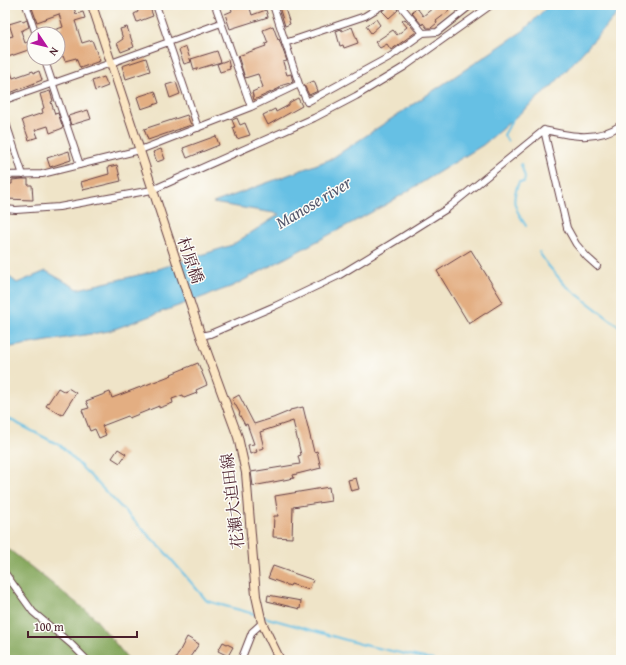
<svg xmlns="http://www.w3.org/2000/svg" width="626" height="665" viewBox="0 0 626 665" font-family="'Gentium Book Plus','Noto Serif JP',serif">
	<style>
		.forest { fill: #83a65a; stroke: #666242 }
		.water { fill: #66c0e4; stroke: #587088 }
		.lines { fill: none; stroke-linecap: round; stroke-linejoin: round }
		.stream { stroke: #66c0e4; stroke-width: 2 }
		.building { fill: #e3ae82 }
		.street-casing { stroke: #633d43; stroke-width: 8 }
		.secondary-casing { stroke: #633d43; stroke-width: 10 }
		.street { stroke: #fff; stroke-width: 6 }
		.secondary { stroke: #fbe6c3; stroke-width: 8 }
		.labels { text-anchor: middle; dominant-baseline: central; stroke-width: 3; stroke-linejoin: round; paint-order: stroke }
		.street-label { font-size: 16px; fill: #4a1f2b; stroke: #fdfcf7 }
		.water-label { font-size: 17px; font-style: italic; fill: #54576c; stroke: #fdfcf7 }
	</style>
	<rect width="100%" height="100%" fill="#fdfcf7"/>
	<filter id="ink" filterUnits="userSpaceOnUse"><feTurbulence type="fractalNoise" baseFrequency=".025" numOctaves="2"/><feDisplacementMap in="SourceGraphic" scale="8" xChannelSelector="R" yChannelSelector="G"/><feConvolveMatrix kernelMatrix="1 2 1 2 8 2 1 2 1" color-interpolation-filters="sRGB"/></filter>
	<filter id="wash" filterUnits="userSpaceOnUse"><feTurbulence type="fractalNoise" baseFrequency=".012" numOctaves="4" result="noise"/><feDisplacementMap in="SourceGraphic" scale="16" xChannelSelector="R" yChannelSelector="G"/><feGaussianBlur stdDeviation="0.9" result="paint"/><feColorMatrix in="noise" values="0 0 0 0 0 0 0 0 0 0 0 0 0 0 0 0 0 1.4 0 .05"/><feComposite in="paint" operator="in"/></filter>
	<g filter="url(#wash)">
		<rect width="100%" height="100%" fill="#efe4c8"/>
		<!-- forest -->
		<path class="forest" d="M5,548L11,551L93,616L129,660H5Z"/>
		<!-- water -->
		<path class="water" d="M549,5H621V10L553,85L483,145L387,204L233,286L109,331L5,348V273L17,283L46,271L78,289L143,274L232,245L280,214L213,203L331,159L523,31Z"/>
		<g class="lines">
			<!-- stream -->
			<path class="stream" d="M508,142L504,135L514,117
				M521,164L525,177L524,182H519C510,203 515,208 526,226
				M539,252L547,264L565,285L621,328
				M5,417L61,446L164,551L207,601L258,615
				M264,617L364,645L433,660"/>
		</g>
		<g id="blocks">
			<!-- building -->
			<path class="building" d="M31,5H73L76,14L83,12L85,18L75,21L82,43L92,40L100,61L80,68L76,58L65,61L63,56L58,57V34H45V33L63,27L59,14L37,22Z
				M136,5H149L153,16L137,22L134,14L138,12Z
				M233,5H249L252,15L266,10L268,17L230,29L225,14L232,11L231,7L233,6Z
				M387,5H394L398,10L389,18L382,11L387,7Z
				M430,5H445L449,11L436,21L437,23L431,28H427L423,23L422,25L412,13L413,12L412,11L417,8L423,16L433,8Z
				M284,6L290,24L285,26L279,7Z
				M376,19L380,25L371,33L366,26Z
				M405,19L416,32L391,50L387,44L380,48L375,42L393,30L397,35L407,27L402,21Z
				M22,20L23,22L27,20L29,27L21,31L25,43L33,40L34,48L5,58V38L13,36L9,24Z
				M273,26L278,40L279,39L287,61L283,62L287,75L291,74L293,82L280,86V88L254,100L252,92L263,87L258,74L245,78L238,56L266,46L265,44L268,43L263,30Z
				M127,27L134,47L121,52L117,43L123,39L120,29Z
				M352,27L358,43L344,48L343,45L340,46L336,31L341,29L342,31Z
				M186,47L191,62L184,64L179,50Z
				M217,51L221,62L194,70L191,59Z
				M146,58L150,71L126,79L122,66Z
				M5,59H6L13,78L33,71L34,73L39,71L42,80L5,95Z
				M228,60L230,69L220,72L217,64Z
				M104,77L108,86L95,91L92,81Z
				M314,81L318,91L309,95L304,85Z
				M176,82L180,94L170,98L166,85Z
				M50,91L53,101L51,102L55,114L58,113L63,128L50,133L48,126L35,130L38,137L29,140L22,120L43,113L42,109L44,108L40,94Z
				M155,91L159,103L141,109L137,97Z
				M298,98L302,106L268,125L263,115L275,109L276,112L289,105V103L292,101Z
				M88,110L91,119L71,125L68,116Z
				M187,115L191,125L148,140L144,129Z
				M237,118L240,125L245,123L250,135L237,139L233,127H235L232,120Z
				M216,136L219,145L187,158L183,148Z
				M161,149L165,159L157,162L153,152Z
				M69,151L71,160L50,167L47,158Z
				M117,165L121,181L83,190L81,182L109,174L108,167Z
				M22,179H28V185H32L33,200L5,199V184H12V180Z
				M471,250L503,302L469,324L437,271Z
				M198,363L207,385L196,390L197,393L184,398L183,395L172,399L173,403L159,408V406L129,418L128,416L102,426L106,435L99,438L95,429L90,431L82,410L89,408L86,401L110,392L112,398L172,375L171,374Z
				M58,388L65,392L68,388L76,393L62,415L46,406Z
				M239,395L254,424L273,418L290,411V410L303,407L314,452L317,451L321,468L293,475L294,478L253,486L251,472L300,464L298,456L301,455L293,421L260,432L264,448L256,450L257,452L250,454L248,445L254,444L247,424L245,425L239,414L240,413L232,399Z
				M118,449L126,454L120,463L112,458Z
				M356,478L359,489L351,491L348,480Z
				M329,487L331,501L293,507L292,538L273,537L274,516H278L275,496Z
				M273,566L313,580L309,590L291,584L290,586L268,578Z
				M268,595L301,601L300,609L267,601Z
				M187,637L199,644L188,660H175Z
				M223,642L233,647L228,656L218,651Z"/>
		</g>
	</g>
	<g filter="url(#ink)">
		<use href="#blocks" fill-opacity="0" stroke="#633d43" stroke-width="1"/>
		<g class="lines">
			<defs>
				<path id="street" d="M26,5L36,34
					M156,5L198,128
					M215,5L251,107
					M273,5L299,84L307,102L391,56L423,33L437,32L471,5
					M400,5L423,33
					M285,43L365,16L383,5
					M44,58L80,165
					M5,100L111,63L221,23
					M5,120L23,175
					M544,130L567,228L576,244L587,257L597,266
					M544,130C571,136 596,142 621,125
					M5,175L42,174L140,150L251,107L299,84
					M5,209L16,210L59,207L152,190L314,118L356,96L404,67L491,5
					M201,336L210,334L275,306L338,276L402,237L448,208L544,130
					M5,573L33,612L71,644L87,660
					M241,660L252,632L262,623"/>
				<path id="secondary" d="M92,5L201,336L238,437L246,473L256,596L262,623L280,660"/>
			</defs>
			<!-- street casing -->
			<use href="#street" class="street-casing"/>
			<!-- secondary casing -->
			<use href="#secondary" class="secondary-casing"/>
			<!-- street -->
			<use href="#street" class="street"/>
			<!-- secondary -->
			<use href="#secondary" class="secondary"/>
		</g>
	</g>
	<g class="labels">
		<!-- street labels -->
		<g class="street-label">
			<text transform="translate(191 260) rotate(71)">村原橋</text>
			<text transform="translate(232 501) rotate(-97)">花瀬大迫田線</text>
		</g>
		<!-- water labels -->
		<g class="water-label">
			<text transform="translate(313 202) rotate(-31)">Manose river</text>
		</g>
	</g>
	<!-- margin -->
	<rect width="626" height="665" fill="none" stroke="#fdfcf7" stroke-width="20"/>
	<!-- north arrow -->
	<g transform="translate(46 46) rotate(125)"><circle r="19" fill="#fdfcf7" stroke="#b5a4a5"/>
	<path d="M0-3L7 15L0 10L-7 15Z" fill="#b5179e"/>
	<text y="-6" font-size="11" font-weight="bold" text-anchor="middle" fill="#4a1f2b">N</text>
	</g>
	<!-- scale -->
	<path d="M28 631v6h109v-6" fill="none" stroke="#4a1f2b" stroke-width="2"/>
	<text x="34" y="631" font-size="12" fill="#4a1f2b" stroke="#fdfcf7" stroke-width="3" paint-order="stroke">100 m</text>
</svg>
